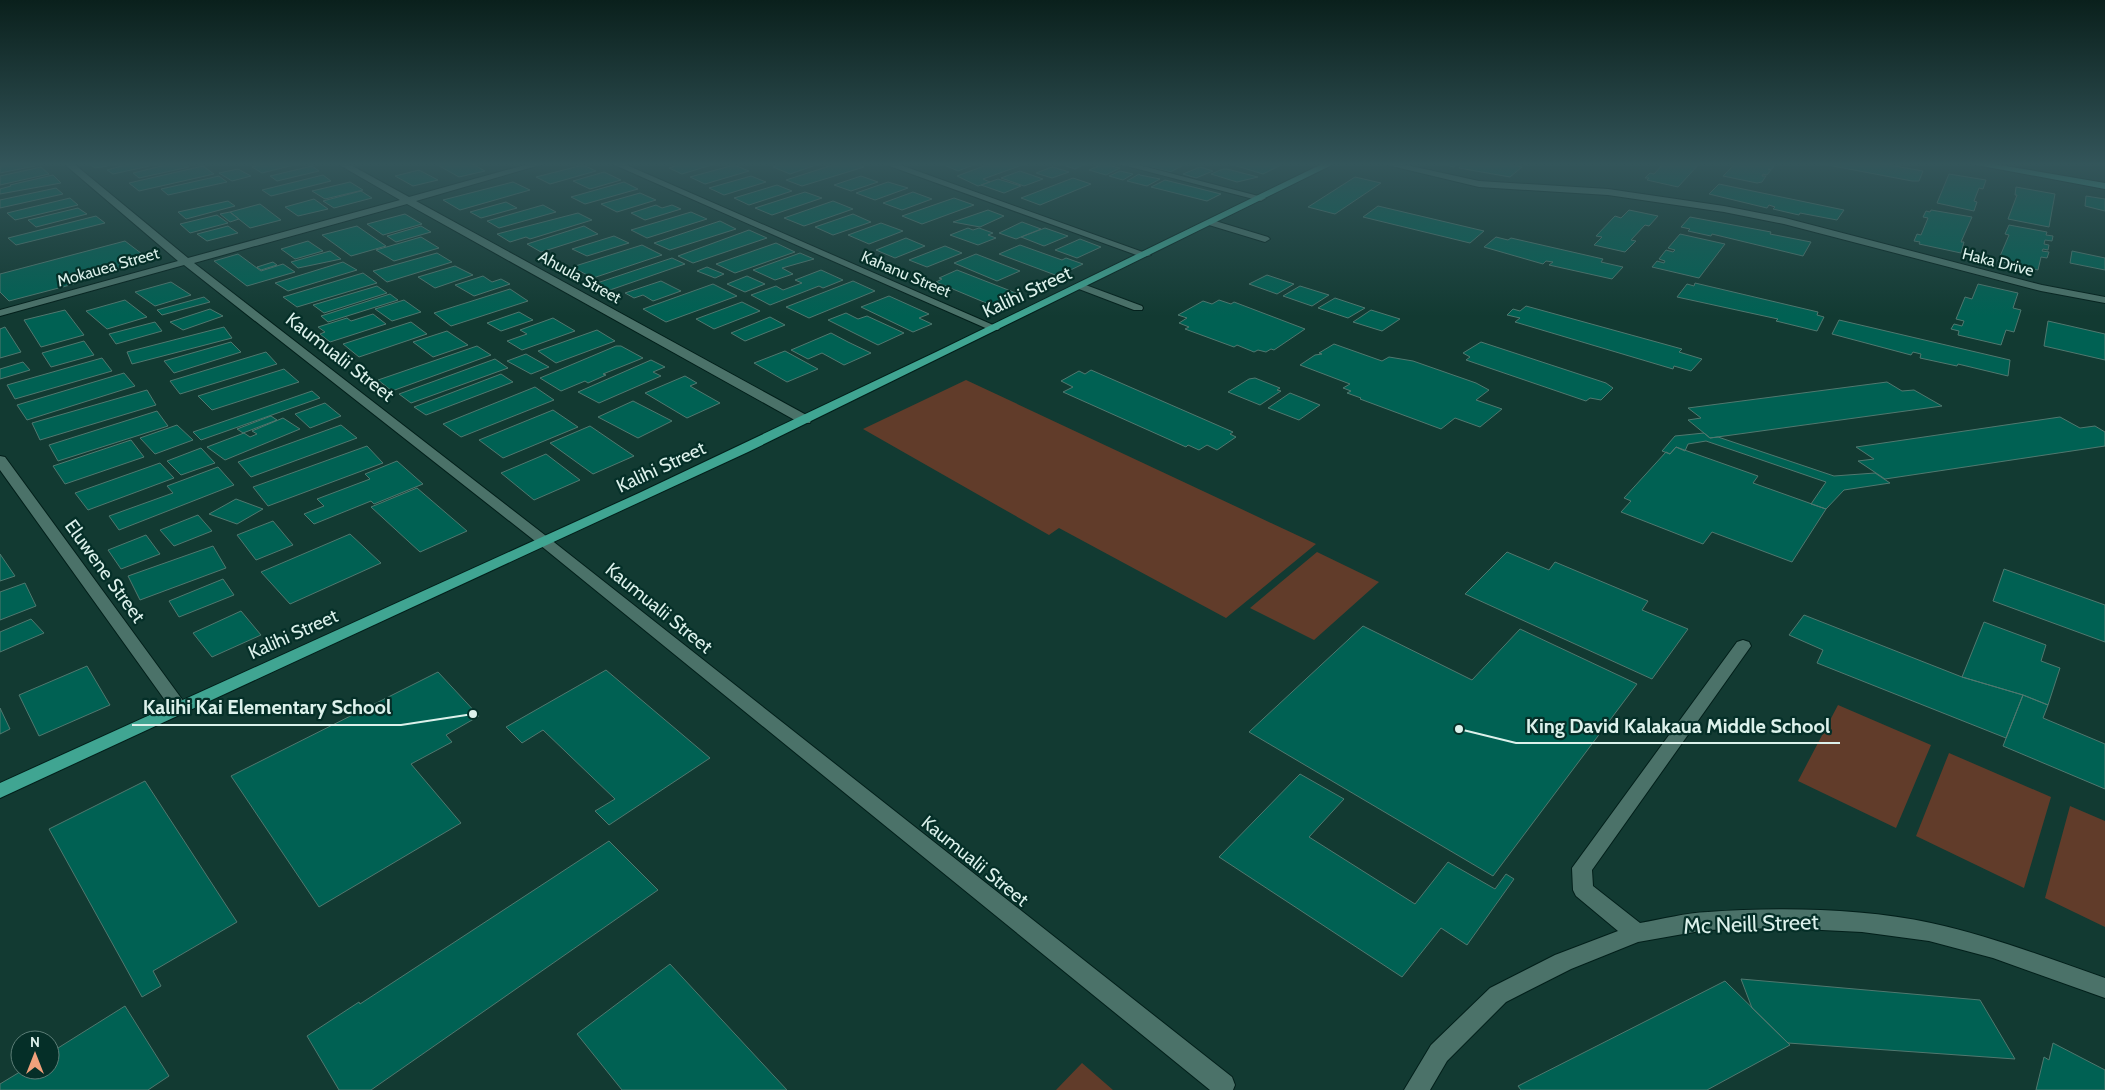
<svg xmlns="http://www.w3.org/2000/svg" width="2105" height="1090" viewBox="0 0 2105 1090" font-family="Cabin,sans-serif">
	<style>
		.green { fill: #613c2a }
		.building { fill: #006153; stroke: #50786f }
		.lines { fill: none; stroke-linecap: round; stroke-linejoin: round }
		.minor-casing { stroke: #021f1a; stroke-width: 2 }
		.major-casing { stroke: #021f1a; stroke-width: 2 }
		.minor { fill: #4b7269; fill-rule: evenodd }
		.major { fill: #40a592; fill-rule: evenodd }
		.labels { text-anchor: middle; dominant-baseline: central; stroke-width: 4.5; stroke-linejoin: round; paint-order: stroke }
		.far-street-label { font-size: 16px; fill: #dcf1eb; stroke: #052f28 }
		.street-label { font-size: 19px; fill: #dcf1eb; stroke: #052f28 }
		.near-street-label { font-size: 22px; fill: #dcf1eb; stroke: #052f28 }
		.leader { fill: none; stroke: #dcf1eb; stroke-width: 2 }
		.callout-dot { fill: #dcf1eb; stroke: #052f28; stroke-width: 2 }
		.callout-label { font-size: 20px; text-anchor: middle; font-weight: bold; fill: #dcf1eb; stroke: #052f28; stroke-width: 4.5; stroke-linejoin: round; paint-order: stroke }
	</style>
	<rect width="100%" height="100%" fill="#123a32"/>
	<!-- green -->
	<path class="green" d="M966,380L1316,544L1226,618L1059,528L1049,535L863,429Z
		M1317,552L1379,582L1314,640L1250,608Z
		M1838,705L1931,745L1896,828L1798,781Z
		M1949,753L2051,797L2024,888L1916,836Z
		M2070,806L2105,821V927L2045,898Z
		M1082,1063L1113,1090H1056Z"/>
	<!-- building -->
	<path class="building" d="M10,163H39L40,165L0,173V166Z
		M125,163L95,168L90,164L92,163Z
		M163,163L113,174L107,170L133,163Z
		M174,163H184L189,167L139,178L133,173Z
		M267,163L269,164L302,163L262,173L252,167Z
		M434,163H471L485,171L459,177Z
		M686,163H718L682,174L669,168Z
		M784,163H822L790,174L773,167Z
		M839,163H855L864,167L802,186L786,180Z
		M940,163H978L958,171Z
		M992,163H1028L983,179L990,182L978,186L957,176Z
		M1057,163H1087L1075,169Z
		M1135,163H1177L1184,165L1170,172Z
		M1227,163H1274L1281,165L1263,174Z
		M1439,163H1503L1522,167L1510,177L1459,168L1462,165L1457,164L1454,167Z
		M1664,163H1700L1678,187L1647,180L1649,178H1645L1650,173L1654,174Z
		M1736,163H1774L1775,164L1772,169H1768L1771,170L1767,175L1763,174L1762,176H1766L1762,182L1757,183L1723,176Z
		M1817,163H1878L1923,171L1919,181H1912Z
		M1103,164L1120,168L1106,175L1089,170Z
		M583,165L596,171L550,184L536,177Z
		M734,165L749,171L705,184L690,177Z
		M203,166L214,174L139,191L129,183Z
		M312,166L319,171L277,181L270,176Z
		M41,167L49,174L0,185V176Z
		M1052,167H1053L1069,172L1052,178L1036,173Z
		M1200,167L1213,171L1196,178L1183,174Z
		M238,169L251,176L232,181L219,173Z
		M1223,169H1227L1258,177L1237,182L1211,174Z
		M419,170L438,180L413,186L395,176Z
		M1020,171L1043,179L1024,186L1001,178Z
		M1120,171L1133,174L1123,180L1109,176Z
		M604,172L621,180L590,189L573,181Z
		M1139,174L1140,175L1160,179L1147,186L1127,181Z
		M1949,174L1986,180L1983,189L1979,188L1974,201L1977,202L1974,211L1937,203Z
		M53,175L61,183L0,194V189L11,186L10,185Z
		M323,175L331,181L271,196L262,190Z
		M219,176L227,182L168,195L161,189Z
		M751,176L766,182L724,195L709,188Z
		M861,176L878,182L851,191L834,185Z
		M1355,177L1381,183L1335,214L1308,207Z
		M1073,178L1091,184L1040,205L1021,198Z
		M998,179L1021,186L1004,193L981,185Z
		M1165,180L1221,194L1207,201L1151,187Z
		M350,182L363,190L325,199L312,191Z
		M513,182L530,190L460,210L443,200Z
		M624,182L638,189L585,204L571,197Z
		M888,182L908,188L875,200L856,193Z
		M1719,184L1844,210L1837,220L1800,213L1799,215L1773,209L1775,207L1769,205L1767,208L1709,194Z
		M777,185L792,191L749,205L734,198Z
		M2016,187L2055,194L2049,227L2008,219L2017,195H2015Z
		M56,188L63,194L0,208V200Z
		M361,191L372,198L334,208L323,201Z
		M805,192L822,198L772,215L755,208Z
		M913,192L932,199L902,210L883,203Z
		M640,193L656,200L617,212L601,204Z
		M2086,196L2105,199V211L2085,206Z
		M70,198L78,205L15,220L7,213Z
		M954,198L974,205L922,224L902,216Z
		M314,199L328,209L298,216L285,207Z
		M228,201L235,206L186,219L178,212Z
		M833,201L853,209L804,226L784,218Z
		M506,202L517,208L481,218L470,212Z
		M260,204L281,220L250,228L230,212Z
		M543,205L556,212L499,228L487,221Z
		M656,205L662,208L672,205L681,209L645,220L631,213Z
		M1378,206L1484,231L1470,243L1363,217Z
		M78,208L87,214L36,227L28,220Z
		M988,210L1004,216L980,227L953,222Z
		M1629,210L1658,216L1649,226L1645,225L1631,240L1636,241L1625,252L1594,245L1602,237L1596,236L1615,216L1621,218Z
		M1931,210L1972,217L1961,242H1964L1961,253L1919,244L1920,242L1914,241L1917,234L1921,235L1928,218L1923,217L1926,211L1930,212Z
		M230,212L239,219L230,222L220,214Z
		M691,212L707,219L647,238L631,230Z
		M578,213L592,220L530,239L526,237L510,242L497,234Z
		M405,214L422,224L383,235L367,224Z
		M853,214L871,222L833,235L815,227Z
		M217,215L228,223L190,233L180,224Z
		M96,216L105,223L16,245L8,238Z
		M1690,217L1771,232L1770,234L1811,242L1803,256L1712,234L1711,236L1688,231L1690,229L1681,227Z
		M720,221L736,229L670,250L654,243Z
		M1022,222L1041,229L1016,239L999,233Z
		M881,223L903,231L869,244L848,235Z
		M2009,225L2047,232L2046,235L2053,236L2052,241L2045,240L2044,244L2049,245L2048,250L2043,249L2042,251L2049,252L2047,258L2041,257L2038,270L1998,261L2009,235L2005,234Z
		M228,226L238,233L207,241L197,234Z
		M357,226L386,246L351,256L322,235Z
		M421,226L431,232L396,242L387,236Z
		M584,226L598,234L541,252L527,244Z
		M968,228L973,230L979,228L993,233L988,235L996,238L978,245L950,235Z
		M1045,228L1068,236L1044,246L1021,237Z
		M749,230L767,238L693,263L678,256Z
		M1680,234L1725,244L1699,278L1652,267L1657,261L1664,263L1665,261L1659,259L1666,250L1673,252L1675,250L1668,248Z
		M614,236L629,243L587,256L572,249Z
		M421,237L439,248L394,261L376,250Z
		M1496,237L1508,240L1511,238L1603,259L1601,262L1623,267L1612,279L1549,265L1553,262L1546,261L1543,264L1484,247Z
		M906,238L925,246L895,258L876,250Z
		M1080,239L1101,247L1077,258L1055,250Z
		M125,241L150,260L71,281L74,284L9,301L0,292V274Z
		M308,241L323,251L295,259L281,249Z
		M776,243L795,252L735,273L716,264Z
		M642,245L662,255L593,278L572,267Z
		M1020,245L1062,260L1066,258L1083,264L1058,276L999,254Z
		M945,246L962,253L927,267L909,260Z
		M330,251L341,259L298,268L291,262Z
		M2072,251L2105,258V270L2070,263Z
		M437,253L452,262L387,282L373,271Z
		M800,253L814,259L782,268L793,274L775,280L753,270Z
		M238,254L261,271L283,264L295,272L247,286L214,261Z
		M976,254L1020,271L997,281L954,263Z
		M672,258L685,264L610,290L597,283Z
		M273,262L277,265L261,270L257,267Z
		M343,262L357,270L288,291L275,283Z
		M455,266L473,275L435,288L418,277Z
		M707,267L724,274L715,278L697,271Z
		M821,270L843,280L823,288L819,286L770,305L751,295L776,286L783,290L802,283L795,280Z
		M957,270L1016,293L991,305L936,282L942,279L939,278Z
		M363,273L377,283L297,307L283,297Z
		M1267,275L1294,284L1277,294L1249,284Z
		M483,276L492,282L501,279L510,284L474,296L455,285Z
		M747,276L765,284L745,292L727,284Z
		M661,281L681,291L653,301L643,295L634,298L625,293Z
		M853,281L875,291L809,318L786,307Z
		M171,282L191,295L155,306L135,292Z
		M1695,283L1818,312L1817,315L1824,317L1817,331L1776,321L1778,319L1677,297L1687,284L1694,286Z
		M713,284L737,296L666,322L643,309Z
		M1978,284L2018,293L2013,308L2021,310L2014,332L2006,330L2001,345L1958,335L1959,331L1951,329L1954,324L1962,326L1964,321L1956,319L1965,297L1972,299Z
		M377,286L387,293L324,313L313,305Z
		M1300,286L1329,295L1312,306L1283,296Z
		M510,289L528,301L451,326L434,313Z
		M390,294L398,300L328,322L321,316Z
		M889,296L929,314L919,318L932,324L913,332L861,307Z
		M204,297L210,302L162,315L157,310Z
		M1335,298L1365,308L1348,318L1318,308Z
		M125,300L147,317L107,329L86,311Z
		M404,300L421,312L392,321L375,309Z
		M1219,300L1231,304L1234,302L1305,329L1274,350L1271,349L1266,352L1258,350L1254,352L1237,345L1234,347L1185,329L1189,327L1179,323L1187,318L1178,315L1203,301L1212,304Z
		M742,302L760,311L714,329L696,319Z
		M1526,306L1682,349L1679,352L1702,359L1691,371L1674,366L1673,369L1515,322L1520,318L1507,315L1513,309L1520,311Z
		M210,309L223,316L183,330L170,322Z
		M65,310L84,335L41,347L24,320Z
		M1371,310L1400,319L1382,331L1353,322Z
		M519,312L533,320L501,331L487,323Z
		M846,313L858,319L867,316L904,333L878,345L828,320Z
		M373,314L386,324L330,342L320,334L325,332L318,327L347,318L351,321Z
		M770,317L785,325L745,341L731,333Z
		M553,318L575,331L522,350L507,341L527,334L520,330Z
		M1839,320L2010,360L2008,376L1958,364L1957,366L1920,358L1921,354L1913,352L1911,355L1832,334Z
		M2048,321L2105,334V360L2044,346Z
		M155,322L162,331L116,344L109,334Z
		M411,322L427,334L359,357L343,344Z
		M5,327L21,352L0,358V329Z
		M224,327L232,338L132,364L127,352Z
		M597,330L615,341L556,363L538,351Z
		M447,331L468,345L433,357L413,342Z
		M831,333L848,342L871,353L844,365L822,353L808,359L791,350Z
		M84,341L94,355L51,367L42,353Z
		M231,342L241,352L174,373L164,361Z
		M1481,342L1606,383L1613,388L1601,400L1590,398L1586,401L1466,360L1470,357L1463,353Z
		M1334,344L1382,361L1389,357L1413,361L1476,383L1489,390L1476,400L1502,409L1480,427L1455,418L1441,429L1360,399L1361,398L1347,393L1351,391L1343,388L1350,384L1300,365L1315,355L1322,354L1319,353Z
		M477,346L491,355L392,391L378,380Z
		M616,346H621L643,358L603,374L606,375L588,383L585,381L561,391L540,378Z
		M785,351L818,369L787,382L754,363Z
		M266,352L277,364L180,394L170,381Z
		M526,354L549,367L531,374L507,361Z
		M102,358L112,371L15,399L7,385Z
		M495,359L508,368L411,403L399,394Z
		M651,360L665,367L653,372L661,376L599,403L578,392Z
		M23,362L30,370L0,379V369Z
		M284,369L299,382L212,410L198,396Z
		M1091,370L1233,432L1230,434L1236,437L1217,450L1207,445L1199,450L1188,445L1186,447L1063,392L1073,387L1061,381L1079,371L1085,374Z
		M124,373L135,386L27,420L17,405Z
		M501,374L513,382L426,415L414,407Z
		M685,376L697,383L690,386L720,403L687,418L645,393Z
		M1255,378L1280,388L1277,390L1281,391L1260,405L1228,392L1249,379Z
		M1887,382L1902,391L1914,390L1942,406L1710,438L1688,420L1701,418L1688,408Z
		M535,387L554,400L461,437L443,424Z
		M147,390L156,405L40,440L32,423Z
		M312,391L320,398L201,440L193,432Z
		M1290,393L1320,405L1299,420L1268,408Z
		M633,401L672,421L638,438L598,417Z
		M325,403L341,416L310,428L295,414Z
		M553,410L578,427L503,458L479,440Z
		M157,411L168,426L58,461L49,445Z
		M271,416L277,420L243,433L237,429Z
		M2060,417L2080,428L2095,426L2105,432V446L1885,479L1858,461L1874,459L1856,447Z
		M283,418L300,429L225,460L207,447L244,433L250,437L257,434L252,431Z
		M177,425L193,440L155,454L140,438Z
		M341,425L357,438L251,477L238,462Z
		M590,426L634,456L593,474L550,443Z
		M1704,433L1710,438L1718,437L1834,476L1875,473L1890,483L1844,490L1826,509L1811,504L1826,482L1706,441L1688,444L1685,451L1676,447L1670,454L1662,451L1675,436Z
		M131,440L144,457L65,484L53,466Z
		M367,446L383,463L268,506L253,487Z
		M1676,447L1758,476L1753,483L1826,509L1792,562L1712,532L1703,544L1621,512L1631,501L1624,498L1666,452L1670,454Z
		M201,448L215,463L181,475L167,461Z
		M546,454L580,480L534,500L501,473Z
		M397,461L423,484L374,504L371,501L314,524L304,514L324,506L317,499L370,479L365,474Z
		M160,463L174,478L88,510L75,493Z
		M218,467L234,485L119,530L109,516L173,493L167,486Z
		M417,488L467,531L420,552L371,507Z
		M236,499L263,509L237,524L209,514Z
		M198,515L212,531L174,546L160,530Z
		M273,521L293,545L256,560L237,535Z
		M350,534L381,563L290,604L261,572Z
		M146,535L160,554L121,569L108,550Z
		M213,546L226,568L140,600L128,576Z
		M1507,552L1549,570L1555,562L1648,601L1642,610L1688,629L1652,679L1465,594Z
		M0,554L15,576L0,581Z
		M2004,569L2105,605V642L1993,601Z
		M223,579L234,595L179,617L169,601Z
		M25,583L36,606L0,620V592Z
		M241,611L261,635L212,657L193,633Z
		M1804,615L1962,677L2023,695L2006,738L1817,663L1823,650L1789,635Z
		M31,619L44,633L0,652V632Z
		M1984,622L2046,645L2041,661L2060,668L2048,705L2023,695L1962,677Z
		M1363,626L1472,680L1520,629L1637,684L1493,876L1249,732Z
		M87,666L110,705L39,736L19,695Z
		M606,670L710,758L609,825L595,811L615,799L543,730L522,743L506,727Z
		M438,672L479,716L446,735L452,742L411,764L461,823L319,907L231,776Z
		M2023,695L2048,705L2043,718L2105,744V789L2003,746Z
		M0,708L10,729L0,734Z
		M1300,774L1344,799L1309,837L1415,904L1448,862L1495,889L1506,874L1514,879L1467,945L1441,928L1402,977L1219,857Z
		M145,781L237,922L153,971L161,986L142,997L49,829Z
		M609,841L658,890L371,1090H339L307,1036L359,1002L360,1004Z
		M670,964L787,1090H622L577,1034Z
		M1741,979L1980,1000L2015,1059L1788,1043L1752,1008Z
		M1725,981L1790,1045L1707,1090H1521L1518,1086Z
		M125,1006L169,1076L148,1090H0V1084L23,1070H50V1053Z
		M2053,1043L2105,1070V1090H2036L2044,1057L2049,1060Z"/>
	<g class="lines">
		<defs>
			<path id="minor" d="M63,163H73L188,258L400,200L336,163H347L409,197L532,163H547L416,201L810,417L811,420L810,423H800L407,204L194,263L550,539L1232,1077L1235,1085L1233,1090H1210L540,545L184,265L0,316V310L178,261Z
				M610,163H622L1000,328L998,330H990Z
				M881,163H895L1151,255L1142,257Z
				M1115,163H1131L1266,198L1261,201Z
				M1379,163H1397L1479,181L1608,189L1724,206L1785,218L2042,285L2105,297V303L2041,291L1784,224L1724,212L1608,195L1479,187Z
				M1212,220L1268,237L1270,239L1265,242L1209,225L1207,223Z
				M1083,284L1142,306L1143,308L1142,310H1134L1079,289V285Z
				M0,456L5,457L184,702L187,706L184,710L178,712L172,710L0,470Z
				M1743,640L1749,642L1751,646L1592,870L1593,886L1640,923C1663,919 1685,913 1708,912C1777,907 1863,908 1931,923C1991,936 2047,958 2105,978V998L1993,958L1929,941L1862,932L1782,928L1706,930L1638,942L1571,969L1506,1002L1447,1061L1430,1090H1404L1431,1045L1490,988L1555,955L1618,931L1576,896L1573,890L1572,868L1737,642Z"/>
			<path id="major" d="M1324,163H1336L748,452L0,798V783L639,493L936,352Z
				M1966,163H1988L2105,183V189Z"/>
		</defs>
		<!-- minor casing -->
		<use href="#minor" class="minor-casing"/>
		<!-- major casing -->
		<use href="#major" class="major-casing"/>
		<!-- minor -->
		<use href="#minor" class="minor"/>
		<!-- major -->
		<use href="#major" class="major"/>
	</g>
	<!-- sky -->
	<linearGradient id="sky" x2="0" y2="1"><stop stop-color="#0a201c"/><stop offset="0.52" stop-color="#33555a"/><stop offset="1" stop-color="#33555a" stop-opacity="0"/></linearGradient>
	<rect width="2105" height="316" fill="url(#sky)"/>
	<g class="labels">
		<!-- far-street labels -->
		<g class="far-street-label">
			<text transform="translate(1998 262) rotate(14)">Haka Drive</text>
			<text transform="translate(108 267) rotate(-16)">Mokauea Street</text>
			<text transform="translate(906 274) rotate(23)">Kahanu Street</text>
			<text transform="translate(580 277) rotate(29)">Ahuula Street</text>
		</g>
		<!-- street labels -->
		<g class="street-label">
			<text transform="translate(1027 292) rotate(-25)">Kalihi Street</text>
			<text transform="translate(340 357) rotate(38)">Kaumualii Street</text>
			<text transform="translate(661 467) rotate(-25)">Kalihi Street</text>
			<text transform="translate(105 571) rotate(54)">Eluwene Street</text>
			<text transform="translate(659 608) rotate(39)">Kaumualii Street</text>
			<text transform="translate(293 634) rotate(-24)">Kalihi Street</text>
			<text transform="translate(975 861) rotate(39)">Kaumualii Street</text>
		</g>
		<!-- near-street labels -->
		<g class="near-street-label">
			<text transform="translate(1751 924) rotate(-2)">Mc Neill Street</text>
		</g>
	</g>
	<!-- callouts -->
	<path class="leader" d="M473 714L401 725H132M1459 729L1516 743H1840"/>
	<g class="callout-dot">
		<circle cx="473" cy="714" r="5"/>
		<circle cx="1459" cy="729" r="5"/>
	</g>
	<g class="callout-label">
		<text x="267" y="714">Kalihi Kai Elementary School</text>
		<text x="1678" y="733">King David Kalakaua Middle School</text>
	</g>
	<!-- north arrow -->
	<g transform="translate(35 1055)"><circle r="24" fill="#052f28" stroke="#5b7d76"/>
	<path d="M0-4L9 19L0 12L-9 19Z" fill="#f1a17b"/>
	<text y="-8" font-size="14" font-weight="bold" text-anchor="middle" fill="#dcf1eb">N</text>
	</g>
</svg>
